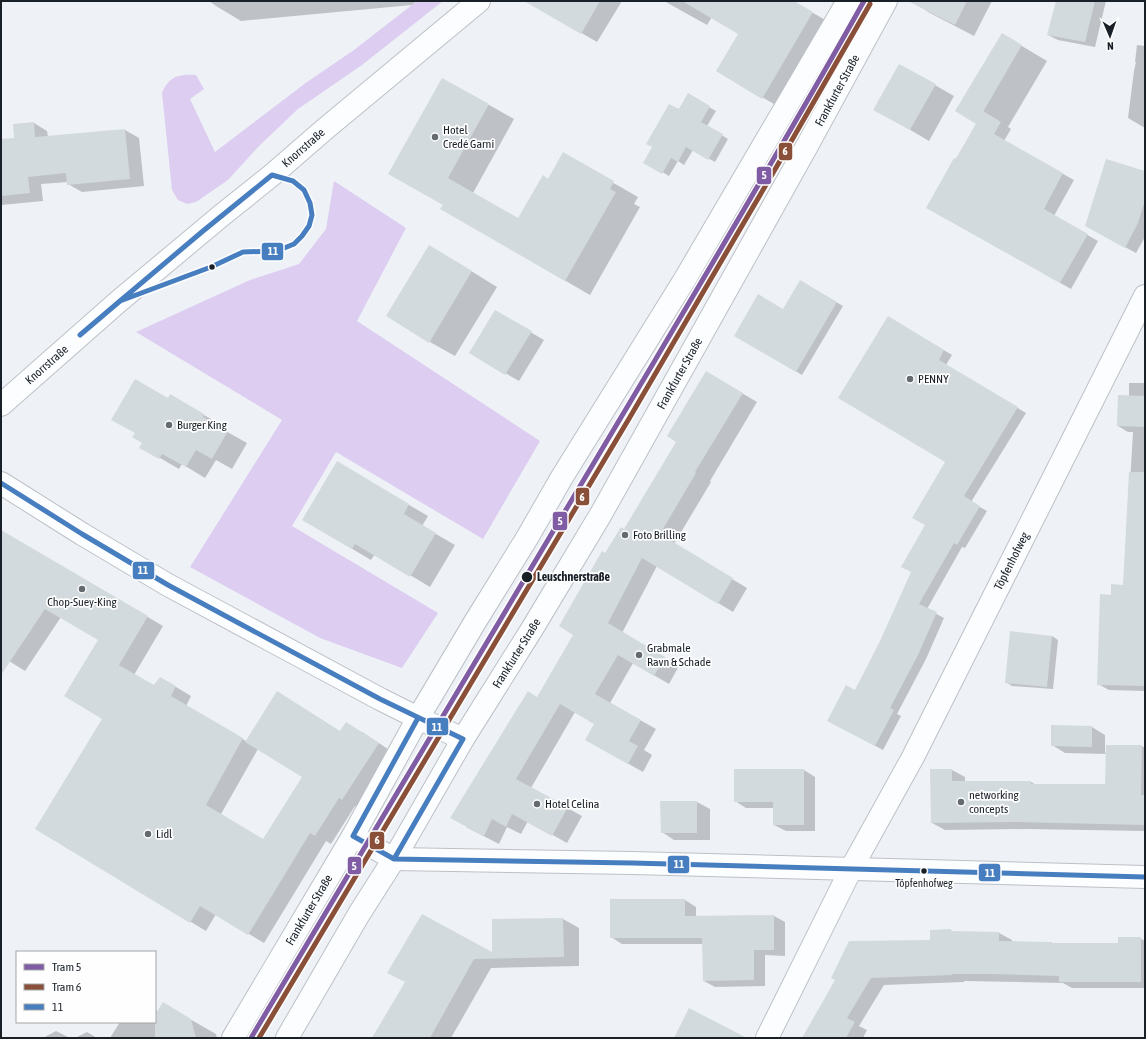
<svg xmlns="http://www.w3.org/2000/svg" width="1146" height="1039" viewBox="0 0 1146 1039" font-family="'Asap Condensed',sans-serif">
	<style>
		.green { fill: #dccdf1 }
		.shadow { fill: #0003; fill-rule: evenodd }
		.building { fill: #d2dade }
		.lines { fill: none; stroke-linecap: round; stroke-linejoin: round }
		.minor-casing { stroke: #bcc1c7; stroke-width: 24 }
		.secondary-casing { stroke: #bcc1c7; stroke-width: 24 }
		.minor { stroke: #fcfdfe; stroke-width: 22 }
		.secondary { stroke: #fcfdfe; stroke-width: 22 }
		.bus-1-casing { stroke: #fefefe; stroke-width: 8 }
		.bus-1 { stroke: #477ec0; stroke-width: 5 }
		.tram-1-casing { stroke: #fefefe; stroke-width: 8 }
		.tram-2-casing { stroke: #fefefe; stroke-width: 8 }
		.tram-1 { stroke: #7f5ca3; stroke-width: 5 }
		.tram-2 { stroke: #8a4f38; stroke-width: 5 }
		.poi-dot { fill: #646a70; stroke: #fefefe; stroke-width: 1.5 }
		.bus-dot { fill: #192028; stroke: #fefefe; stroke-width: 1.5 }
		.labels { text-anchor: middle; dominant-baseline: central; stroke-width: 3.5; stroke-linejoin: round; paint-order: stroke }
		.bus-label { font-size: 11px; fill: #192028; stroke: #fefefe }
		.street-label { font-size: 12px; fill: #192028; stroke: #fefefe }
		.poi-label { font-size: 12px; fill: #192028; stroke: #fefefe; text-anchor: start }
		.stop-label { font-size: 12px; font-weight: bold; fill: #192028; stroke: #fefefe; text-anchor: start }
		.line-badge { stroke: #fefefe; stroke-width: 1.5 }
		.badge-label { font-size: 11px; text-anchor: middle; font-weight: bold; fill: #fff }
	</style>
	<rect width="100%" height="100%" fill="#eef2f7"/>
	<!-- green -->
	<path class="green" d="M417,1H443L362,65L298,109L258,147L228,180L196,202L187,204L178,200L172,190L162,93C169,76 179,74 196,75L204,89L190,99L215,152L307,82L354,50Z
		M334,181L406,228L357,321L540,441L483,539L336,452L292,526L438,613L402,668L320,638L190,567L282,420L136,332L250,280L299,264L326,229Z"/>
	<!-- shadow -->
	<path class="shadow" d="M209,1H416L412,5L241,21L216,6Z
		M548,1H622L597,42L542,10Z
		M664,1H792L829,22L779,107L718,71L740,34L712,17L707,25Z
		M911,1H992L974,36L930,13Z
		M1057,1H1106L1095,47L1058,40L1048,35Z
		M1002,34L1047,61L1008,127L1011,129L1004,141L1074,180L1054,216L1098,241L1071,289L927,207L977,124Z
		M1137,45L1145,46V128L1128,118L1134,71L1136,62H1135Z
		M900,65L954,96L929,141L875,109Z
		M443,79L514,119L473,193L519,219L548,180L563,154L638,197L634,204L640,207L590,295L442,209L444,205Z
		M688,95L716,111L707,126L728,139L715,162L693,150L684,165L678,161L669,176L645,162Z
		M34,123L47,131L48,137L125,130L139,138L144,186L82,192L68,184V182L41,184L43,201L1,205V140L15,139Z
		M1145,172V237L1136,253L1097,232Z
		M455,261L497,287L455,356L430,342Z
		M800,281L843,306L802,375L735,335L783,310Z
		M495,311L544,340L519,381L470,353Z
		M888,317L952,355L946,365L1026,413L971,502L987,511L965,548L962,547L927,609L944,618L926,659L897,714L901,716L883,750L836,725L855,691L881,642L912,572L946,462Z
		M706,372L757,402L710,481L711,482L674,544L747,588L733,612L657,566L622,633L679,666L669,684L633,663L610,703L656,729L644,750L652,755L643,772L586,740L595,724L575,712L531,788L582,816L567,843L528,821L521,834L507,827L499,844L466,827L574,634L606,554L625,530L678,442Z
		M1129,383H1145V691L1109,690L1098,684L1112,596L1124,586L1133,432H1128L1118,426L1129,396Z
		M171,396L223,426L222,429L247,443L232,469L216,460L205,478L182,464L179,469L141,447Z
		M337,463L428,516L422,526L455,545L430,587L375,554L371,560L303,520Z
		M1,531L163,626L134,675L155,687L161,678L191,696L186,706L246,741L341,732H362L394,753L358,808L355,806L331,844L326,841L264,943L216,914L206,931L36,829L103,719L99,640L61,617L25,671L1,656ZM258,749L303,777L263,840L221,814Z
		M1052,636L1058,640L1053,689L1012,686L1006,682Z
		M1052,726L1092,727L1105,735V753L1142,746L1145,748V831L1027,829L945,830L932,823L952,770L965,777V782H1031L1036,785H1106L1107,754L1065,753L1052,745Z
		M804,770L815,777V831H786L774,825V808H746L735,801Z
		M697,802L710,809V840H674L662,832Z
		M611,900H685L696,907V917L774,916L785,922V956L765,955V986L715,987L704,981L703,944H622L611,937Z
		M563,919L579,928V966L491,968L451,1038H372L407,982L389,972L493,954V920Z
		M950,930L954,932L999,933L1012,940V943L1119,944L1140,938L1145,941V988H1072L1063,983L964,981V982L884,985L859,1026L867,1030L863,1038H803L836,980L931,941Z
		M155,1010L158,1012L188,1018L216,1034L217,1038H110L120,1022H155Z
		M56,1031L70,1038H43Z
		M87,1032L97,1038H75Z"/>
	<!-- building -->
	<path class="building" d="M524,1H600L581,34Z
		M682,1H794L813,12L762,99L716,71L738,34Z
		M908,1H967L955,25Z
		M1056,1H1095L1085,42L1047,35Z
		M1002,33L1022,45L976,124L955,111Z
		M899,64L936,84L910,130L873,110Z
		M442,78L489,104L448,178L518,218L543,175L548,179L563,152L614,181L610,189L616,192L565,281L440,209L443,205L388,174Z
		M688,93L710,106L701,122L723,134L708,160L686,147L678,162L671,158L662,174L643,163L652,147L646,144L669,104L679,109Z
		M983,111L1001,122L994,134L1063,173L1044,209L1088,234L1060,283L926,208L954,158L956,159Z
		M34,122L35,137L125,129L130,179L67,185L66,173L28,177L30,193L1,196V139L14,138L13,124Z
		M1106,159L1145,171V200L1138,223L1125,248L1085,226Z
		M429,245L472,271L429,343L386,316Z
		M800,280L837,302L796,372L734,336L758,294L783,309Z
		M495,310L532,331L505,375L469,353Z
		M888,316L944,350L939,360L1018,407L964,496L980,506L957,545L954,543L919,604L937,612L918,655L890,708L894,710L875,746L827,721L846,685L855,690L880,641L911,572L901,567L925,525L912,518L945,462L838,398Z
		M706,371L743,393L695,472L696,473L660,534L733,578L718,604L642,558L608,623L665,657L654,676L618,655L595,694L641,720L629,741L638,746L628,764L585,740L594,724L560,704L516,779L568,807L552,836L512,814L506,827L492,819L484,836L450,818L528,691L537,697L573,635L559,626L602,551L605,553L621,527L624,529L676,442L667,436Z
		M135,379L168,398L170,394L204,414L203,417L228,431L212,459L196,450L186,467L162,454L159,459L139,448L142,443L132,437L135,433L111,420Z
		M1118,395L1145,396V427L1117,426Z
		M337,461L409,504L404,514L436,533L410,577L355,544L352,549L302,520Z
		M1129,472H1145V686L1097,685L1100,594L1111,595V584L1123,585Z
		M1,530L148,616L119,665L154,685L160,677L176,686L171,696L243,738L206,805L263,839L302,777L245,742L277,691L340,731L346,722L379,743L342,800L339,798L315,836L310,833L248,935L200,906L190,923L35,829L102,719L64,696L98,640L45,609L1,675Z
		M1010,631L1052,636L1047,687L1005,683Z
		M1051,725L1092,726V747L1051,746Z
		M1106,745H1142L1141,795H1145V825L1013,822L931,823L930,769H952V781H1031V784H1105Z
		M734,769H804V825H773V802H734Z
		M660,801H697V833H661Z
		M610,899H685V916L774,915V950H754V980L703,981L702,938H610Z
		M422,914L492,952V919L563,918L564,957L474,959L430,1038H372L405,982L387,973Z
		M951,929V931L999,932V941L1052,942V943H1118V937H1141V982H1059V976L990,974H952V975L871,978L847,1018L855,1022L846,1038H802L835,980L831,978L849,941L930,940V930Z
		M163,1002L191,1019L196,1038H155V1015Z
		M689,1008L747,1038H674Z"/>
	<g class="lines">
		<defs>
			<g id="minor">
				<path id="s1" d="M1,405L119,301L222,215L272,175L325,129L479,1"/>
				<path id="s2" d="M767,1038L851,869L913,757L1145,296"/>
			</g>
			<g id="secondary">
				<path d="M1,483L82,534L168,585L380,699L418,718L463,739"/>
				<path d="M353,836L394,859L632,863L1145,877"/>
				<path id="s3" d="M233,1038L353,836L418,718L475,622L527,538L562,477L685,279L848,1"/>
				<path id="s4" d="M287,1038L359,914L394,859L463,739L532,629L601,514L807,146L886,1"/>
			</g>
		</defs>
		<!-- minor casing -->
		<use href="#minor" class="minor-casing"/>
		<!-- secondary casing -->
		<use href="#secondary" class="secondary-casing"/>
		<!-- minor -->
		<use href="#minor" class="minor"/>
		<!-- secondary -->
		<use href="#secondary" class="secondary"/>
		<defs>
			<path id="bus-1" d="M272,175L293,181L304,190L310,203L312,215L309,226L302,236L294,244L277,251L243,252L211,267L120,301L203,231Z
				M80,335L120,301
				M80,335L120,301
				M1,483L82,534L168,585L380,699L463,739L394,859
				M418,718L353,836L394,859L632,863L1145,877"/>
		</defs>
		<!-- bus-1 casing -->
		<use href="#bus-1" class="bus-1-casing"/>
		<!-- bus-1 -->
		<use href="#bus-1" class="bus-1"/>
		<defs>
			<path id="tram-1" d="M251,1038C386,813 521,588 654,362C725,242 796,123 864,1"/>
			<path id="tram-2" d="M259,1038L630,417L777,166L870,4"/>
		</defs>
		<!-- tram-1 casing -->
		<use href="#tram-1" class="tram-1-casing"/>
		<!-- tram-2 casing -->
		<use href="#tram-2" class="tram-2-casing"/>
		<!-- tram-1 -->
		<use href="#tram-1" class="tram-1"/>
		<!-- tram-2 -->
		<use href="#tram-2" class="tram-2"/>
	</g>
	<!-- markers -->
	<g class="poi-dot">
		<circle cx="435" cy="137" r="4"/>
		<circle cx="910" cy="379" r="4"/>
		<circle cx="169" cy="425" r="4"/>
		<circle cx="625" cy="535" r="4"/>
		<circle cx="82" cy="589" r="4"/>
		<circle cx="639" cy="655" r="4"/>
		<circle cx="961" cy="802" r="4"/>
		<circle cx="537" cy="804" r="4"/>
		<circle cx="148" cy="834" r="4"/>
	</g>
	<g class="bus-dot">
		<circle cx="212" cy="267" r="3.5"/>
		<circle cx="527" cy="577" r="6"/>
		<circle cx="924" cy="871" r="3.5"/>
	</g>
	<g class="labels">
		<!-- bus labels -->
		<g class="bus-label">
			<text x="924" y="883">Töpfenhofweg</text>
		</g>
		<!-- street labels -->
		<g class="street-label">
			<text stroke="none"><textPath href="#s4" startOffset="1096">Frankfurter Straße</textPath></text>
			<text stroke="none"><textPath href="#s1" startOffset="397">Knorrstraße</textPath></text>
			<text stroke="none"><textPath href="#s1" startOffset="61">Knorrstraße</textPath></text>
			<text stroke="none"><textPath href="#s4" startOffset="772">Frankfurter Straße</textPath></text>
			<text stroke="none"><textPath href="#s2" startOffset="536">Töpfenhofweg</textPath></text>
			<text stroke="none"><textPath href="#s4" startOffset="448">Frankfurter Straße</textPath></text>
			<text stroke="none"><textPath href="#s3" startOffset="149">Frankfurter Straße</textPath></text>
		</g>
		<!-- poi labels -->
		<g class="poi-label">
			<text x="443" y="130">Hotel<tspan x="443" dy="14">Credé Garni</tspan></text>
			<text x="918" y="379">PENNY</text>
			<text x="177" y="425">Burger King</text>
			<text x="633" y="535">Foto Brilling</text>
			<text x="82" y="602" text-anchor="middle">Chop-Suey-King</text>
			<text x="647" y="648">Grabmale<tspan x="647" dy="14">Ravn &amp; Schade</tspan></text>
			<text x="969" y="795">networking<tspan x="969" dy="14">concepts</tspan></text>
			<text x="545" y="804">Hotel Celina</text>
			<text x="156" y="834">Lidl</text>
		</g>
		<!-- stop labels -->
		<g class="stop-label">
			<text x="537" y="577">Leuschnerstraße</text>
		</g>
	</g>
	<g class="line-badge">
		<rect x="778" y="142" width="15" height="19" rx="4" fill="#8a4f38"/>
		<rect x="756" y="166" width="16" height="19" rx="4" fill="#7f5ca3"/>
		<rect x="261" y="242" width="23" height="19" rx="4" fill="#477ec0"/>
		<rect x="575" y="487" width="15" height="19" rx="4" fill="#8a4f38"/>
		<rect x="552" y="511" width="16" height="20" rx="4" fill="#7f5ca3"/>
		<rect x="132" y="561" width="23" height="19" rx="4" fill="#477ec0"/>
		<rect x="426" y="717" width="23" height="19" rx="4" fill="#477ec0"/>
		<rect x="369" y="831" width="16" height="19" rx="4" fill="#8a4f38"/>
		<rect x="667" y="855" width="23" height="19" rx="4" fill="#477ec0"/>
		<rect x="347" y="856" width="15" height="19" rx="4" fill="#7f5ca3"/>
		<rect x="978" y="863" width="23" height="19" rx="4" fill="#477ec0"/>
	</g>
	<g class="badge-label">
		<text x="785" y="155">6</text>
		<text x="764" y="179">5</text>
		<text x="273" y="255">11</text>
		<text x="582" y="501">6</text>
		<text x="560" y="525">5</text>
		<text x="143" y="574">11</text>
		<text x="437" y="731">11</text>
		<text x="377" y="844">6</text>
		<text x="679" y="868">11</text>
		<text x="354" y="870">5</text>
		<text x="990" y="877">11</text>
	</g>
	<!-- border -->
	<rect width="1146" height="1039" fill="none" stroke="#192028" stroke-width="4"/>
	<!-- legend -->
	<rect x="16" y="951" width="140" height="72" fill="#fefefe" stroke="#a2a5a8"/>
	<rect x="24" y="964" width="20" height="6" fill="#7f5ca3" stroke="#a2a5a8"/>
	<text x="52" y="971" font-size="12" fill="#192028">Tram 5</text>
	<rect x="24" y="984" width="20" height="6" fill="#8a4f38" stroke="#a2a5a8"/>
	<text x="52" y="991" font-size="12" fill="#192028">Tram 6</text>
	<rect x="24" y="1004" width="20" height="6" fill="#477ec0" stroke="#a2a5a8"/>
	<text x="52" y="1011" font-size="12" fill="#192028">11</text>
	<!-- north arrow -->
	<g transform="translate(1110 36) rotate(178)" stroke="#fefefe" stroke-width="3" paint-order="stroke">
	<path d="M0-3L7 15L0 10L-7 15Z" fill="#192028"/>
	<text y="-6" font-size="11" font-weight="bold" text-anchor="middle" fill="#192028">N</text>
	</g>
</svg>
